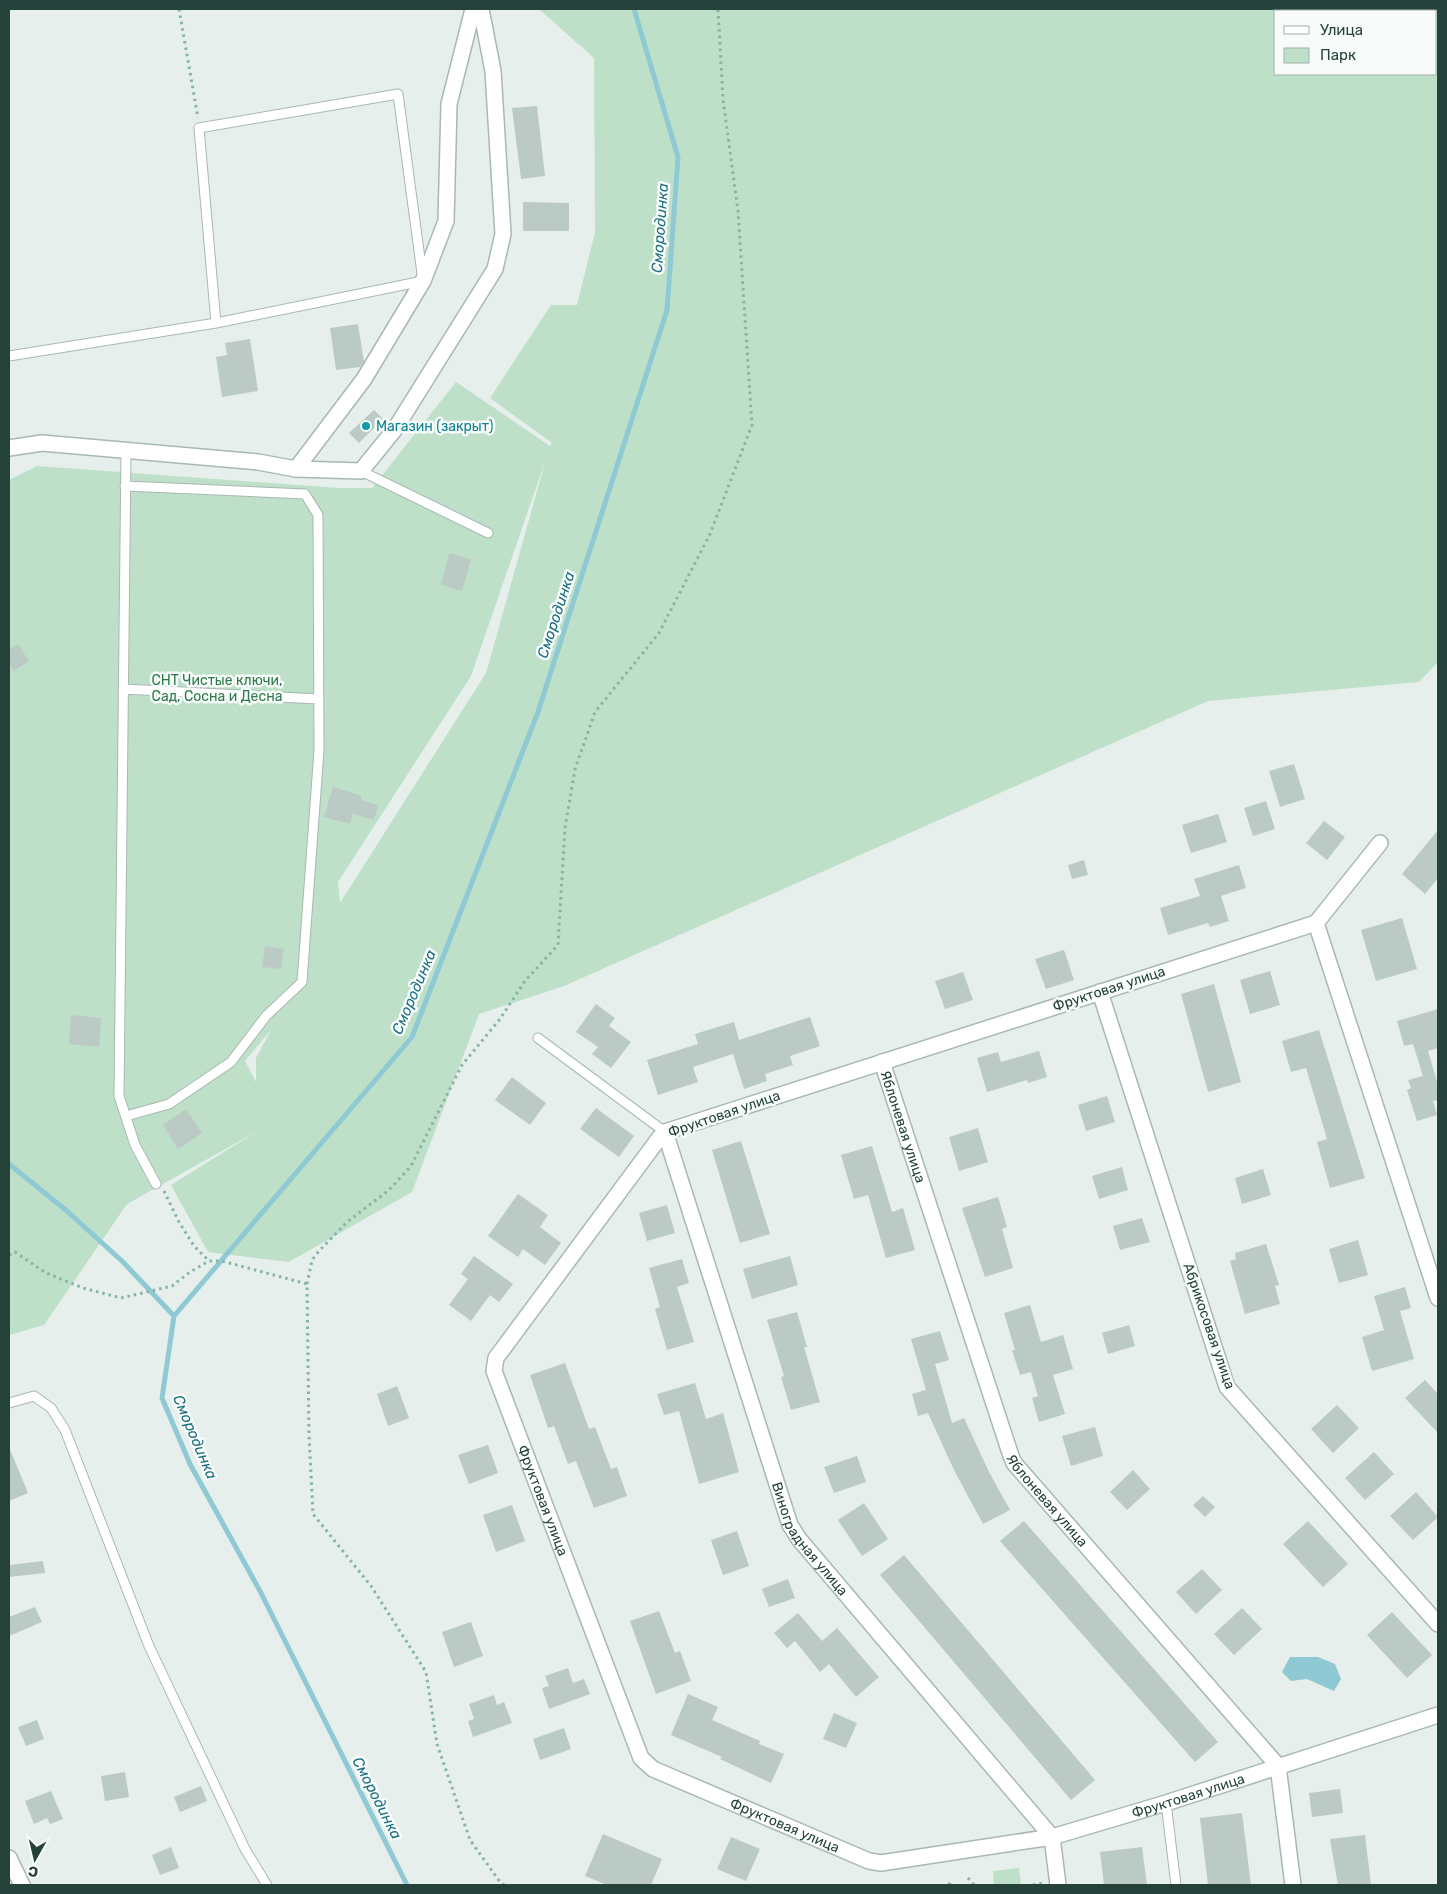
<svg xmlns="http://www.w3.org/2000/svg" width="1447" height="1894" viewBox="0 0 1447 1894" font-family="Rubik,sans-serif">
	<style>
		.green { fill: #bfe0c8; fill-rule: evenodd }
		.water { fill: #8ec9d4 }
		.lines { fill: none; stroke-linecap: round; stroke-linejoin: round }
		.stream { stroke: #8ec9d4; stroke-width: 5 }
		.building { fill: #bbcac4 }
		.service-casing { stroke: #a8b8b2; stroke-width: 11 }
		.minor-casing { stroke: #a8b8b2; stroke-width: 18 }
		.path { stroke: #86b3a5; stroke-width: 3; stroke-dasharray: 2.5 4; stroke-linecap: butt }
		.service { stroke: #fff; stroke-width: 9 }
		.minor { stroke: #fff; stroke-width: 15 }
		.culture-dot { fill: #0f9aa8; stroke: #f7fbf9; stroke-width: 2 }
		.labels { text-anchor: middle; dominant-baseline: central; stroke-width: 5; stroke-linejoin: round; paint-order: stroke }
		.culture-label { font-size: 14px; fill: #0d838f; stroke: #f7fbf9; text-anchor: start }
		.park-label { font-size: 14px; fill: #2d7a4b; stroke: #f7fbf9 }
		.street-label { font-size: 14px; fill: #24423a; stroke: #f7fbf9 }
		.water-label { font-size: 15px; font-style: italic; fill: #1c6f80; stroke: #f7fbf9 }
	</style>
	<rect width="100%" height="100%" fill="#e6efeb"/>
	<!-- green -->
	<path class="green" d="M539,9H1438V662L1419,682L1208,701L564,986L479,1014L412,1192L289,1262L208,1252L171,1185L256,1132L127,1204L44,1325L9,1335V480L37,466L339,488H372L456,382L550,446L552,443L490,398L551,305H577L595,232L594,58ZM1276,11H1436V74H1276ZM546,459L486,673L340,903L338,882L471,676ZM271,1030L256,1058V1082L245,1061Z
		M1019,1868L1021,1885H994L993,1871Z"/>
	<!-- water -->
	<path class="water" d="M1290,1657H1318L1335,1664L1341,1679L1334,1691L1307,1679L1291,1681L1282,1672Z"/>
	<g class="lines">
		<!-- stream -->
		<path class="stream" d="M9,1164L67,1211L123,1262L174,1316
			M407,1885L260,1591L190,1464L162,1398L174,1316L412,1037L538,712L667,310L678,157L634,9"/>
	</g>
	<!-- building -->
	<path class="building" d="M537,106L545,176L521,179L512,108Z
		M523,202L569,203V231H523Z
		M358,324L364,362L360,367L336,370L330,328Z
		M250,339L258,391L222,397L216,357L227,355L225,343Z
		M374,410L383,419L359,443L349,433Z
		M449,553L471,559L462,591L441,585Z
		M18,644L29,661L14,671L9,663V650Z
		M1294,764L1305,799L1280,807L1269,771Z
		M333,787L362,796L361,800L378,805L374,820L353,814L350,824L324,817Z
		M1266,801L1275,829L1253,836L1244,808Z
		M1218,814L1227,842L1191,853L1182,825Z
		M1324,821L1345,837L1327,860L1306,843Z
		M1438,830V878L1425,894L1402,874Z
		M1084,860L1088,875L1072,879L1068,865Z
		M1239,865L1246,888L1221,896L1229,921L1210,927L1208,923L1168,935L1160,908L1200,896L1194,879Z
		M1402,918L1417,969L1376,981L1361,930Z
		M265,946L284,949L281,969L262,967Z
		M1064,950L1074,980L1046,989L1035,959Z
		M1270,971L1280,1005L1250,1014L1240,980Z
		M963,972L973,1000L945,1009L935,981Z
		M1214,984L1241,1082L1208,1092L1181,994Z
		M596,1004L615,1018L609,1026L631,1042L611,1068L592,1054L598,1047L576,1032Z
		M1438,1009V1048L1428,1051L1438,1085V1100L1433,1101L1437,1115L1417,1121L1407,1090L1411,1088L1408,1080L1423,1076L1413,1044L1404,1046L1397,1021Z
		M71,1015L101,1018L99,1047L69,1044Z
		M810,1017L820,1046L790,1056L793,1065L765,1074L767,1081L744,1089L733,1054L693,1067L698,1082L658,1095L647,1060L698,1044L695,1034L734,1022L739,1040Z
		M1319,1030L1365,1178L1330,1188L1317,1142L1327,1139L1306,1068L1291,1072L1282,1041Z
		M1039,1051L1047,1077L1028,1083L1027,1080L987,1092L977,1058L998,1052L1001,1062Z
		M512,1077L546,1103L530,1125L495,1100Z
		M1107,1096L1115,1122L1086,1131L1078,1105Z
		M596,1108L634,1136L619,1157L580,1129Z
		M186,1109L202,1133L178,1149L163,1125Z
		M978,1128L988,1162L959,1171L949,1137Z
		M741,1141L770,1234L740,1243L712,1150Z
		M872,1146L892,1212L903,1208L915,1250L886,1258L868,1195L854,1199L841,1155Z
		M1122,1167L1128,1190L1099,1199L1092,1176Z
		M1263,1169L1271,1195L1242,1204L1235,1178Z
		M518,1194L548,1215L540,1227L561,1243L545,1265L523,1249L518,1257L488,1236Z
		M998,1197L1007,1227L1002,1229L1013,1268L985,1277L962,1208Z
		M667,1205L675,1233L647,1241L639,1213Z
		M1142,1218L1150,1242L1120,1250L1113,1226Z
		M1358,1240L1368,1275L1339,1283L1329,1249Z
		M1266,1244L1279,1285L1275,1286L1280,1304L1245,1314L1230,1261L1236,1259L1235,1253Z
		M474,1256L513,1284L499,1302L490,1295L471,1321L449,1305L468,1279L461,1274Z
		M790,1256L798,1285L752,1299L743,1269Z
		M682,1259L689,1283L677,1287L694,1342L667,1350L655,1309L660,1307L649,1268Z
		M1405,1287L1411,1308L1400,1311L1414,1359L1372,1371L1362,1337L1384,1330L1374,1296Z
		M1030,1305L1041,1342L1063,1335L1073,1369L1053,1375L1065,1414L1039,1422L1032,1398L1038,1396L1031,1372L1020,1375L1012,1350H1015L1004,1313Z
		M797,1312L807,1347H804L820,1402L791,1410L781,1377L784,1376L767,1320Z
		M1129,1325L1135,1346L1108,1354L1102,1333Z
		M940,1331L949,1360L935,1364L952,1423L964,1418L989,1472L1010,1510L983,1524L954,1470L928,1413L918,1416L912,1394L926,1390L911,1339Z
		M565,1363L589,1429L595,1427L611,1469L617,1467L627,1496L594,1508L576,1461L568,1464L554,1426L548,1428L530,1375Z
		M1425,1380L1438,1394V1433L1405,1398Z
		M695,1383L706,1419L723,1413L739,1472L699,1484L679,1411L664,1415L657,1394Z
		M397,1386L409,1418L388,1426L377,1394Z
		M1337,1405L1359,1428L1333,1453L1311,1429Z
		M1095,1427L1103,1456L1071,1466L1062,1436Z
		M488,1445L498,1473L469,1484L458,1455Z
		M9,1447L28,1493L9,1501Z
		M1374,1452L1394,1474L1365,1500L1345,1478Z
		M857,1456L866,1482L834,1493L824,1467Z
		M1133,1470L1150,1489L1127,1510L1110,1492Z
		M1416,1492L1438,1517L1413,1540L1390,1516Z
		M1203,1496L1215,1507L1205,1517L1193,1505Z
		M864,1503L888,1539L862,1556L838,1520Z
		M512,1505L525,1541L496,1552L483,1515Z
		M1024,1521L1218,1742L1195,1762L1000,1541Z
		M1308,1521L1348,1564L1323,1587L1283,1544Z
		M737,1531L749,1566L723,1575L711,1540Z
		M904,1555L1095,1780L1071,1800L880,1575Z
		M43,1561L45,1573L9,1577V1565Z
		M1202,1569L1222,1590L1196,1614L1176,1592Z
		M788,1579L795,1598L769,1607L762,1589Z
		M35,1607L42,1622L9,1636V1617Z
		M1242,1608L1262,1629L1234,1655L1214,1634Z
		M659,1611L675,1653L680,1651L691,1681L656,1694L630,1621Z
		M1392,1612L1432,1655L1407,1678L1367,1635Z
		M798,1613L822,1641L837,1628L879,1677L856,1697L829,1664L820,1672L795,1641L787,1648L774,1633Z
		M471,1622L483,1656L454,1667L442,1632Z
		M568,1668L573,1683L584,1679L590,1694L549,1709L542,1688L549,1686L545,1676Z
		M688,1694L718,1707L712,1720L760,1741L759,1744L784,1754L771,1783L720,1759L722,1757L671,1735Z
		M494,1695L497,1705L504,1702L512,1723L473,1737L468,1721L474,1719L469,1704Z
		M834,1713L857,1723L846,1748L823,1739Z
		M37,1720L44,1739L26,1746L18,1727Z
		M564,1728L571,1749L540,1760L533,1739Z
		M125,1772L129,1797L105,1801L101,1776Z
		M201,1786L207,1801L180,1812L174,1797Z
		M1340,1789L1343,1813L1312,1817L1309,1793Z
		M51,1791L63,1819L50,1824L47,1818L34,1824L25,1801Z
		M1242,1813L1251,1885H1208L1200,1818Z
		M603,1834L662,1859L651,1885H607L585,1876Z
		M1365,1835L1371,1885H1338L1330,1839Z
		M731,1837L760,1849L746,1881L717,1869Z
		M171,1847L179,1868L160,1875L152,1855Z
		M1142,1847L1147,1885H1104L1100,1852Z"/>
	<g class="lines">
		<defs>
			<path id="service" d="M9,356L216,323L423,281L398,94L199,128L216,323
				M126,451L119,1096L135,1145L156,1184
				M361,471L488,533
				M125,486L305,494L318,515L319,750L302,982L266,1016L231,1062L169,1104L126,1116
				M123,689L319,699
				M538,1038L665,1132
				M9,1403L34,1396L51,1408L65,1430L149,1646L245,1849L267,1885
				M1166,1803L1176,1885"/>
			<g id="minor">
				<path d="M9,448L42,443L258,462L296,469L361,471L395,429L495,269L503,234L493,71L481,9"/>
				<path d="M296,469L364,379L423,281L446,221L449,104L473,9"/>
				<path id="s1" d="M1380,843L1316,923L665,1132L660,1137L496,1358L494,1371L641,1758L653,1769L869,1861L881,1863L1052,1837L1166,1803L1438,1715"/>
				<path d="M1316,923L1438,1298"/>
				<path d="M1100,992L1227,1387L1438,1624"/>
				<path id="s2" d="M882,1062L1011,1456L1014,1463L1278,1766L1293,1885"/>
				<path id="s3" d="M665,1132L790,1525L799,1539L1052,1837L1058,1885"/>
				<path d="M9,1858L22,1885"/>
			</g>
		</defs>
		<!-- service casing -->
		<use href="#service" class="service-casing"/>
		<!-- minor casing -->
		<use href="#minor" class="minor-casing"/>
		<!-- path -->
		<path class="path" d="M179,9L198,118
			M164,1191L179,1222L194,1246L209,1261
			M9,1255L15,1252L46,1273L83,1288L121,1298L172,1286L190,1272L209,1261H222L307,1284L309,1435L313,1514L371,1586L426,1672L437,1744L470,1840L500,1882L504,1885
			M307,1284L312,1260L319,1251L347,1222L389,1190L411,1166L462,1065L500,1019L525,981L558,945L565,828L575,769L595,712L659,633L710,534L752,425L738,211L723,99L718,9
			M968,1878L974,1885
			M949,1885L951,1881
			M1033,1885L1044,1883"/>
		<!-- service -->
		<use href="#service" class="service"/>
		<!-- minor -->
		<use href="#minor" class="minor"/>
	</g>
	<!-- markers -->
	<circle class="culture-dot" cx="366" cy="426" r="5"/>
	<g class="labels">
		<!-- culture labels -->
		<g class="culture-label">
			<text x="376" y="426">Магазин (закрыт)</text>
		</g>
		<!-- park labels -->
		<g class="park-label">
			<text x="217" y="680">СНТ Чистые ключи,<tspan x="217" dy="16">Сад, Сосна и Десна</tspan></text>
		</g>
		<!-- street labels -->
		<g class="street-label">
			<text transform="translate(1109 989) rotate(-18)">Фруктовая улица</text>
			<text transform="translate(724 1114) rotate(-19)">Фруктовая улица</text>
			<text stroke="none"><textPath href="#s2" startOffset="68">Яблоневая улица</textPath></text>
			<text transform="translate(1209 1326) rotate(71)">Абрикосовая улица</text>
			<text stroke="none"><textPath href="#s2" startOffset="472">Яблоневая улица</textPath></text>
			<text stroke="none"><textPath href="#s1" startOffset="1220">Фруктовая улица</textPath></text>
			<text stroke="none"><textPath href="#s3" startOffset="434">Виноградная улица</textPath></text>
			<text stroke="none"><textPath href="#s1" startOffset="2074">Фруктовая улица</textPath></text>
			<text stroke="none"><textPath href="#s1" startOffset="1655">Фруктовая улица</textPath></text>
		</g>
		<!-- water labels -->
		<g class="water-label">
			<text transform="translate(660 228) rotate(-86)">Смородинка</text>
			<text transform="translate(556 615) rotate(-72)">Смородинка</text>
			<text transform="translate(414 992) rotate(-67)">Смородинка</text>
			<text transform="translate(195 1437) rotate(67)">Смородинка</text>
			<text transform="translate(377 1798) rotate(63)">Смородинка</text>
		</g>
	</g>
	<!-- border -->
	<rect width="1447" height="1894" fill="none" stroke="#24423a" stroke-width="20"/>
	<!-- legend -->
	<rect x="1274" y="10" width="162" height="65" fill="#f7fbf9" stroke="#a3b1ad"/>
	<rect x="1284" y="26" width="25" height="8" fill="#ffffff" stroke="#a3b1ad"/>
	<text x="1320" y="35" font-size="15" fill="#24423a">Улица</text>
	<rect x="1284" y="48" width="25" height="15" fill="#bfe0c8" stroke="#a3b1ad"/>
	<text x="1320" y="60" font-size="15" fill="#24423a">Парк</text>
	<!-- north arrow -->
	<g transform="translate(35 1859) rotate(188)" stroke="#f7fbf9" stroke-width="4" paint-order="stroke">
	<path d="M0-4L9 19L0 12L-9 19Z" fill="#24423a"/>
	<text y="-8" font-size="14" font-weight="bold" text-anchor="middle" fill="#24423a">С</text>
	</g>
</svg>
